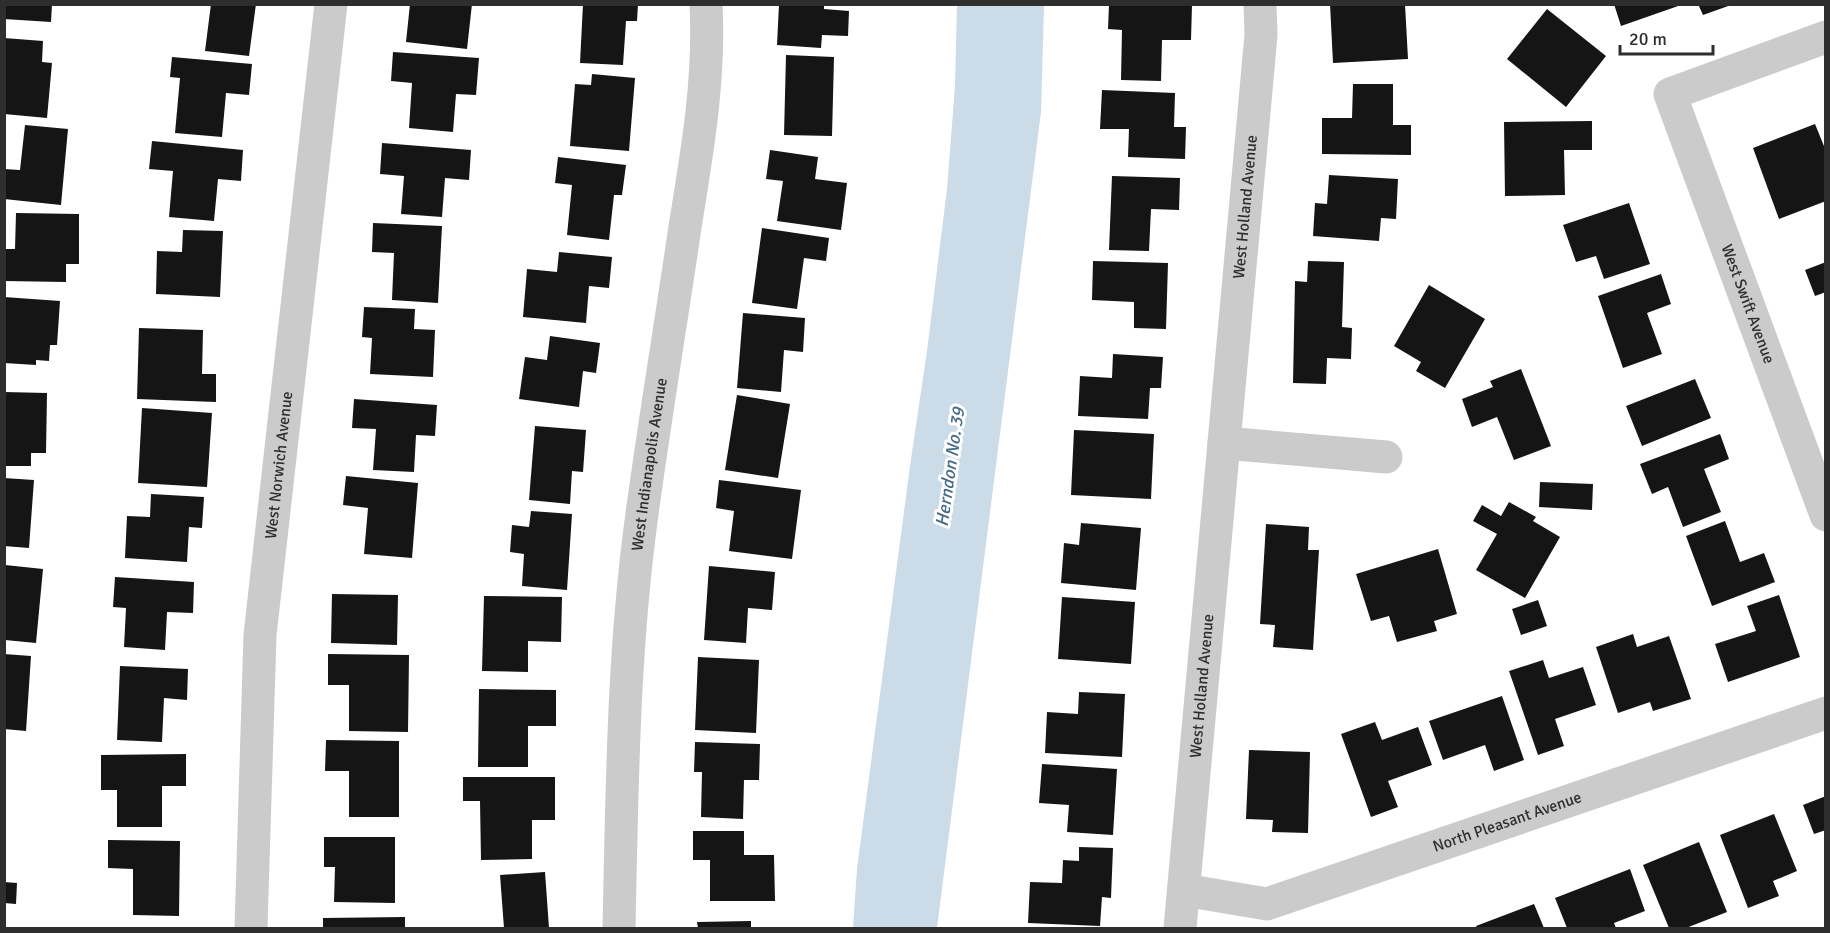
<svg xmlns="http://www.w3.org/2000/svg" width="1830" height="933" viewBox="0 0 1830 933" font-family="Signika,sans-serif">
	<style>
		.water { fill: #cbdbe7 }
		.building { fill: #151515 }
		.lines { fill: none; stroke-linecap: round; stroke-linejoin: round }
		.minor { stroke: #cbcbcb; stroke-width: 33 }
		.labels { text-anchor: middle; dominant-baseline: central; stroke-width: 6; stroke-linejoin: round; paint-order: stroke }
		.street-label { font-size: 16px; fill: #2e2e2e; stroke: #fff }
		.water-label { font-size: 18px; font-style: italic; fill: #456b86; stroke: #fff }
	</style>
	<rect width="100%" height="100%" fill="#fff"/>
	<!-- water -->
	<path class="water" d="M957,5H1044L1041,112L937,928H853L857,869L910,466L927,351L947,189L955,86Z"/>
	<!-- building -->
	<path class="building" d="M4,4H52L51,22L4,19Z
		M211,4H256L249,56L205,51Z
		M410,4H472L467,49L406,42Z
		M583,4H638L637,21H626L623,65L580,63Z
		M779,4H824V9L849,11L848,36L822,35L821,48L777,45Z
		M1109,4L1192,5L1191,40H1162L1161,81L1121,80L1122,30L1108,29Z
		M1330,4H1405L1408,59L1333,63Z
		M1614,4H1681V5L1621,26Z
		M1698,4H1731V5L1703,15Z
		M1547,9L1606,56L1566,107L1507,59Z
		M4,38L43,41L42,62L52,63L47,118L4,114Z
		M393,52L479,58L476,95L456,94L453,132L409,128L412,83L391,81Z
		M786,55L834,57L832,136L784,135Z
		M172,57L252,64L249,95L226,93L222,137L175,133L180,78L170,77Z
		M592,74L635,78L629,151L570,146L575,84L591,85Z
		M1353,84H1393V125H1411V155L1322,154V118H1352Z
		M1102,90L1175,93L1174,127H1186L1185,159L1128,157L1129,129H1100Z
		M1592,121V150H1564L1565,195L1505,196L1504,122Z
		M1815,124L1826,151V201L1779,219L1753,148Z
		M25,125L68,129L61,205L4,199V169L20,170Z
		M152,141L243,150L241,181L218,179L214,221L169,217L173,171L149,169Z
		M382,143L471,150L469,180L445,178L442,217L401,214L404,176L380,174Z
		M770,150L818,157L815,179L847,183L841,230L777,221L783,181L766,179Z
		M558,157L626,165L622,195H614L609,240L567,235L572,185L555,183Z
		M1329,175L1398,179L1396,219L1381,218L1379,241L1313,236L1315,203L1327,204Z
		M1112,176L1180,178L1179,210L1151,209L1149,251L1109,250Z
		M1629,203L1650,264L1604,279L1596,256L1576,262L1563,225Z
		M16,213L79,214V264H66V282L4,281V249H15Z
		M373,223L442,226L438,303L392,300L394,253L372,252Z
		M762,228L829,238L826,261L804,258L797,309L752,303Z
		M183,230L223,231L220,297L156,294L157,251L182,252Z
		M559,252L612,257L609,288L589,286L586,323L523,317L527,269L557,272Z
		M1093,261L1168,263L1166,329L1134,328V302L1092,300Z
		M1308,261L1344,262L1342,327L1352,328L1351,359L1327,358L1326,384L1293,383L1295,281L1307,282Z
		M1826,262V292L1815,296L1805,270Z
		M1661,274L1671,304L1647,313L1662,354L1623,368L1598,296Z
		M1429,285L1485,319L1445,388L1416,371L1421,362L1394,346Z
		M4,297L60,301L57,345H50L49,361L36,360V365L4,363Z
		M364,307L415,309L414,329L435,330L433,377L370,374L372,338L362,337Z
		M743,313L805,318L803,352L784,350L781,392L737,388Z
		M139,328L203,330L202,374H216V402L137,399Z
		M550,336L600,343L596,373L583,371L579,407L519,399L525,357L547,360Z
		M1113,354L1163,357L1161,388H1150L1148,419L1078,416L1080,376L1112,378Z
		M1521,369L1551,446L1514,460L1497,417L1472,427L1462,399L1493,387L1490,381Z
		M1695,379L1711,418L1642,446L1626,406Z
		M4,392L47,393L46,453H31V466H4Z
		M737,395L790,404L778,478L725,470Z
		M354,399L437,405L435,436L416,435L414,472L373,470L376,429L352,428Z
		M142,408L212,413L207,487L138,483Z
		M535,426L586,430L583,472L572,471L570,504L529,500Z
		M1074,430L1154,434L1151,499L1071,495Z
		M1720,434L1729,459L1704,469L1721,512L1683,527L1668,487L1652,494L1640,464Z
		M346,476L418,483L412,558L364,554L368,508L343,505Z
		M4,478L34,480L29,548L4,546Z
		M719,480L801,490L792,559L729,551L734,511L716,508Z
		M1540,482L1593,484L1592,510L1539,507Z
		M151,494L204,497L202,528L189,527L187,562L125,558L127,516L150,517Z
		M1509,502L1536,517L1533,521L1560,537L1525,598L1476,570L1497,534L1473,521L1482,505L1501,516Z
		M531,511L572,514L567,590L522,586L524,554L510,552L512,525L529,527Z
		M1725,521L1740,562L1764,553L1775,582L1712,606L1686,536Z
		M1081,523L1141,528L1136,590L1061,583L1064,543L1079,545Z
		M1266,524L1309,527L1308,550H1319L1313,650L1273,647L1275,625L1260,624Z
		M1438,549L1457,614L1434,621L1437,631L1397,642L1389,616L1371,621L1356,574Z
		M5,565L43,569L36,643L5,640Z
		M709,566L775,572L772,610L748,608L746,643L704,640Z
		M115,577L194,582L193,613L167,612L165,650L124,647L126,608L113,607Z
		M332,594L398,595L397,645L331,643Z
		M1779,595L1800,657L1728,682L1715,644L1756,631L1747,606Z
		M484,596L562,597L561,642L528,641V672L482,671Z
		M1062,597L1135,602L1131,664L1058,659Z
		M1538,600L1547,626L1521,635L1512,609Z
		M1633,634L1637,647L1669,636L1691,699L1653,711L1650,702L1618,713L1596,647Z
		M4,654L31,656L26,731L4,729Z
		M328,654L409,655L408,732L349,731V685H328Z
		M698,657L759,660L756,733L695,730Z
		M1543,660L1549,678L1583,667L1596,705L1555,719L1564,746L1538,755L1509,671Z
		M120,666L188,669L187,700L164,698L162,742L117,740Z
		M479,689L556,690V726H528V767H478Z
		M1079,692L1125,694L1122,757L1045,753L1047,712L1078,714Z
		M1502,696L1524,760L1494,771L1485,745L1443,760L1429,721Z
		M1375,722L1382,740L1418,727L1432,765L1388,781L1398,807L1371,817L1341,734Z
		M326,740L399,741V817H349V771H325Z
		M695,742L760,744L759,780H744L743,819L701,817L702,772H694Z
		M1249,750L1310,752L1308,833L1272,832L1273,820L1246,819Z
		M186,754V786H162V827H117V790H101V755Z
		M1042,764L1117,769L1113,835L1067,832L1069,805L1039,803Z
		M463,777H555V820H532V859L481,860L480,801H463Z
		M1826,796V830L1814,834L1803,805Z
		M1774,814L1797,871L1773,881L1779,896L1748,908L1720,835Z
		M693,831H744V855H774L775,901H710V860H693Z
		M324,837H395V903L334,902L335,867H324Z
		M108,840L180,841L179,916L133,915V869L108,868Z
		M1699,842L1727,912L1686,928H1669L1643,865Z
		M1079,847L1113,848L1111,898L1102,897L1100,926L1028,923L1030,882L1062,883L1063,860L1079,861Z
		M1630,869L1645,911L1614,923L1616,928H1567L1555,898Z
		M545,872L549,928H504L500,875Z
		M4,882L17,883L16,904L4,903Z
		M1534,904L1544,928H1477L1476,926Z
		M405,917V928H323V918Z
		M751,921V928H698L697,922Z"/>
	<g class="lines">
		<!-- minor -->
		<g class="minor">
			<path id="s1" d="M1826,37L1670,94L1826,515"/>
			<path d="M1224,443L1386,457"/>
			<path id="s2" d="M1184,890L1267,904L1826,713"/>
			<path id="s3" d="M251,928L260,635L331,4"/>
			<path id="s4" d="M619,928C622,790 623,651 642,514C655,418 671,323 685,227C697,153 710,80 706,4"/>
			<path id="s5" d="M1180,928L1261,35L1260,4"/>
		</g>
	</g>
	<g class="labels">
		<!-- street labels -->
		<g class="street-label">
			<text stroke="none"><textPath href="#s5" startOffset="724">West Holland Avenue</textPath></text>
			<text stroke="none"><textPath href="#s1" startOffset="390">West Swift Avenue</textPath></text>
			<text stroke="none"><textPath href="#s4" startOffset="465">West Indianapolis Avenue</textPath></text>
			<text stroke="none"><textPath href="#s3" startOffset="464">West Norwich Avenue</textPath></text>
			<text stroke="none"><textPath href="#s5" startOffset="243">West Holland Avenue</textPath></text>
			<text stroke="none"><textPath href="#s2" startOffset="338">North Pleasant Avenue</textPath></text>
		</g>
		<!-- water labels -->
		<g class="water-label">
			<text transform="translate(950 467) rotate(-82)">Herndon No. 39</text>
		</g>
	</g>
	<!-- border -->
	<rect width="1830" height="933" fill="none" stroke="#2e2e2e" stroke-width="12"/>
	<!-- scale -->
	<path d="M1620 45v9h93v-9" fill="none" stroke="#2e2e2e" stroke-width="3"/>
	<text x="1629" y="45" font-size="18" fill="#2e2e2e" stroke="#ffffff" stroke-width="4.5" paint-order="stroke">20 m</text>
</svg>
